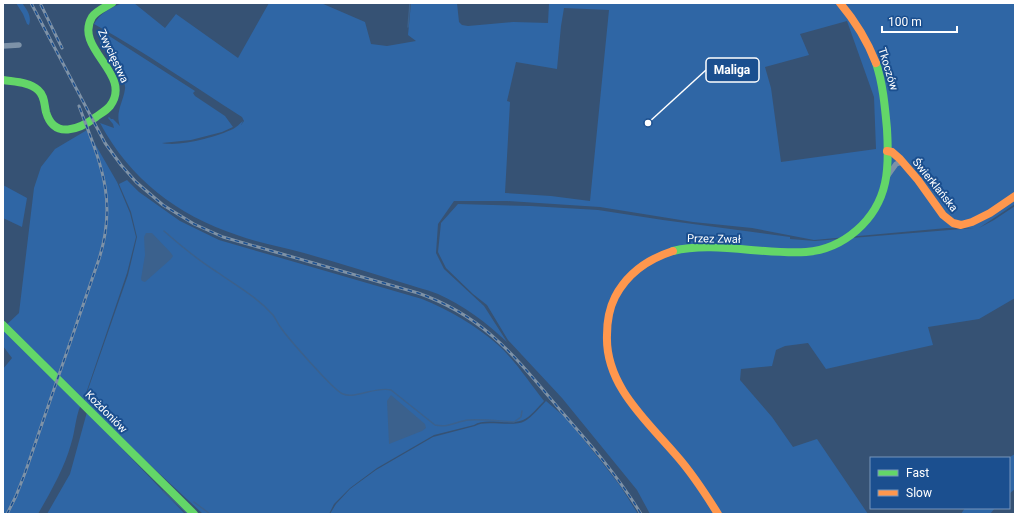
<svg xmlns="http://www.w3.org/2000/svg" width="1018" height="517" viewBox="0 0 1018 517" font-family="Roboto,sans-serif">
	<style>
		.green { fill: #2f66a5; fill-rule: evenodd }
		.water { fill: #3b618d }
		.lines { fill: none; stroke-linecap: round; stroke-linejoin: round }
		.stream { stroke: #3b618d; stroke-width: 1.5 }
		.street { stroke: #7d92a8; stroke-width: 5.5 }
		.fast { stroke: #63d668; stroke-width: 8 }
		.slow { stroke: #ff974d; stroke-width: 8 }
		.rail-casing { stroke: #7e92a7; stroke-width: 3 }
		.rail { stroke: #1b4f8f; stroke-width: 1.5; stroke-dasharray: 4.5; stroke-linecap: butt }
		.labels { text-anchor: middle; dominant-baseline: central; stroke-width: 4; stroke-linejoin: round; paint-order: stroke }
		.street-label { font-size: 11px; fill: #fff; stroke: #1b4f8f }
		.leader { fill: none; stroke: #fff; stroke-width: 1.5 }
		.callout-dot { fill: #fff; stroke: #1b4f8f; stroke-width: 1.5 }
		.callout { fill: #1b4f8f; stroke: #fff; stroke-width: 1.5 }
		.callout-label { font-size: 12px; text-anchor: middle; font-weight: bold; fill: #fff }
	</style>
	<rect width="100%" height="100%" fill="#365274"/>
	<!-- green -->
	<path class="green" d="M16,3H22C27,10 32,16 29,25L27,24L23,14Z
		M122,3H134L165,28L176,14L238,58L269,3H321L365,22L371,44L387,46L416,41L408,35L411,3H457L459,22L462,25L468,26L513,22L548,23L549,3H1015V204L979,228L994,220L1015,206V298L979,319L928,327L933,345L826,369L808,343L785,346L776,350L772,366L741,369L740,380L772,417L793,447L817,439L868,514H650L637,490L562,398L508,340L487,305L473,294L446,268L438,252L441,223L458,204L530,206L598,210L663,220L790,237V239L815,241L974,228H947L814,240L752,228L693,222L600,207L507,201H454L438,224L436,253L444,269L484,306L507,342C487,323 463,305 438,294C425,289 412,286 400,282C368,272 336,262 304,253C282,247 259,243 237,235C177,215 130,179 100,123L114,128L113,124L135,134L113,124L108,118L109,117L111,119H113L120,126C115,112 123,103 125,89C127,79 106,53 100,43L103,32L195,91L193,93L195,96L225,116L233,127L222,132L191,140L162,143C180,147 216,137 233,129C237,127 239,124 243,121L241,125L244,121L242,117C193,86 145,52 94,24C100,13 111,8 122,3ZM564,8L609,10L590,201L551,196L505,193L510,102L507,101L516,62L557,69L561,26ZM847,21L874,97L876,149L781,162L771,88L765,67L809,55L800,34Z
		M87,130L117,182L130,213L136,237L127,273L84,399C75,413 76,429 71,444C64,469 51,491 38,514H3V369L12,358L3,346V328L19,313L34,188L41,167L55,149Z
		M127,180L139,192L180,221L219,240L422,299C449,310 475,325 497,344C515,360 529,382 544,401C539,406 529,418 523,420C509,426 485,417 474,425L434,435L377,468L350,488L334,504L329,514H203L134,450L84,401L128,275L137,237L131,212L119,184Z
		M3,185L27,198L22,227L3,218Z
		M546,401L566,418L601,461L621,487L638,514H330L336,504L350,489L376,470L433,437L475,426C485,419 513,428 525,421C532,417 541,406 546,401Z
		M87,412L185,514H47L70,474Z
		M1015,454V489L1009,494V458H1008Z
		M965,508H995L990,514H961Z"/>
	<!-- water -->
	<path class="water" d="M146,233H152L171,253L173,256L171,259L145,282L142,281L141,279L145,255L144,237Z
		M391,395L425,424L426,428L422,431L389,444L387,401Z"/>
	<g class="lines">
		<!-- stream -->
		<path class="stream" d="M408,27L410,3
			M164,231C181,246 198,260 217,272C237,286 257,297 273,315C276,319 278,324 281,328C288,338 335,392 343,394C356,399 376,386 391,390L435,425C450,428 456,421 469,420C484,419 499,421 514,422L521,417L522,411
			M163,491L188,514
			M194,502L210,514"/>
		<!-- street -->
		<path class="street" d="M3,46L19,45
			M886,178L896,164L902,162"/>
		<!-- fast -->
		<path class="fast" d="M3,80C15,82 29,82 38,90C45,96 44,104 46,112C54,140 80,129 96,117C100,114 107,110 110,106C134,74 73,49 92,17C96,11 106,7 112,3
			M673,251C713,241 764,255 806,252C844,249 877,220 885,183C889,166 888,146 887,129C885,107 883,84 876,63
			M3,325L194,514"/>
		<!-- slow -->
		<path class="slow" d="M840,3C856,22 867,40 876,63
			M887,151L892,152L900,159L918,180L943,215L953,223L961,225L972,222L990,213L1015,196
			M673,251C648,259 627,274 615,297C609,309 607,322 607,335C605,385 646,420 676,455C692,473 705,493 718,514"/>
		<defs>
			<path id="rail" d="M31,3L105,143L121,165L136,182L163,205L194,224L223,237L418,293C486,317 516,358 561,411C590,444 618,476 641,514
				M41,5L62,48
				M7,514L16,496L25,473L99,259C118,199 100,162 79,106"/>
		</defs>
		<!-- rail casing -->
		<use href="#rail" class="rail-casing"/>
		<!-- rail -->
		<use href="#rail" class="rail"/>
	</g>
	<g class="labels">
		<!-- street labels -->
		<g class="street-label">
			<text transform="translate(113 56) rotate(65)">Zwycięstwa</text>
			<text transform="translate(888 69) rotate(73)">Tkoczów</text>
			<text transform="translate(935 185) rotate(51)">Świerklańska</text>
			<text transform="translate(714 239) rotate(1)">Przez Zwał</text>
			<text transform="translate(106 412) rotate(45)">Kożdoniów</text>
		</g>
	</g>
	<!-- callouts -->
	<path class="leader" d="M648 123L706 70"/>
	<circle class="callout-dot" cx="648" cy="123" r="4"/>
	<rect class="callout" x="706" y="58" width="53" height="24" rx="4"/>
	<g class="callout-label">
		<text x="732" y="74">Maliga</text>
	</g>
	<!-- border -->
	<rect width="1018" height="517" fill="none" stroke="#ffffff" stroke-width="8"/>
	<!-- legend -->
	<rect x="870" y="457" width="140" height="52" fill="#1b4f8f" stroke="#7695bc"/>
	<rect x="878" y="470" width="20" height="6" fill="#63d668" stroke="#7695bc"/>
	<text x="906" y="477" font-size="12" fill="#ffffff">Fast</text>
	<rect x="878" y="490" width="20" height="6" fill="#ff974d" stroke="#7695bc"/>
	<text x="906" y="497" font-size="12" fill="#ffffff">Slow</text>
	<!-- scale -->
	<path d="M882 26v6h75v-6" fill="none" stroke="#ffffff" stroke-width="2"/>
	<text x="888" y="26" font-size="12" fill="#ffffff" stroke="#1b4f8f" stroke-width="3" paint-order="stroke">100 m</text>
</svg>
